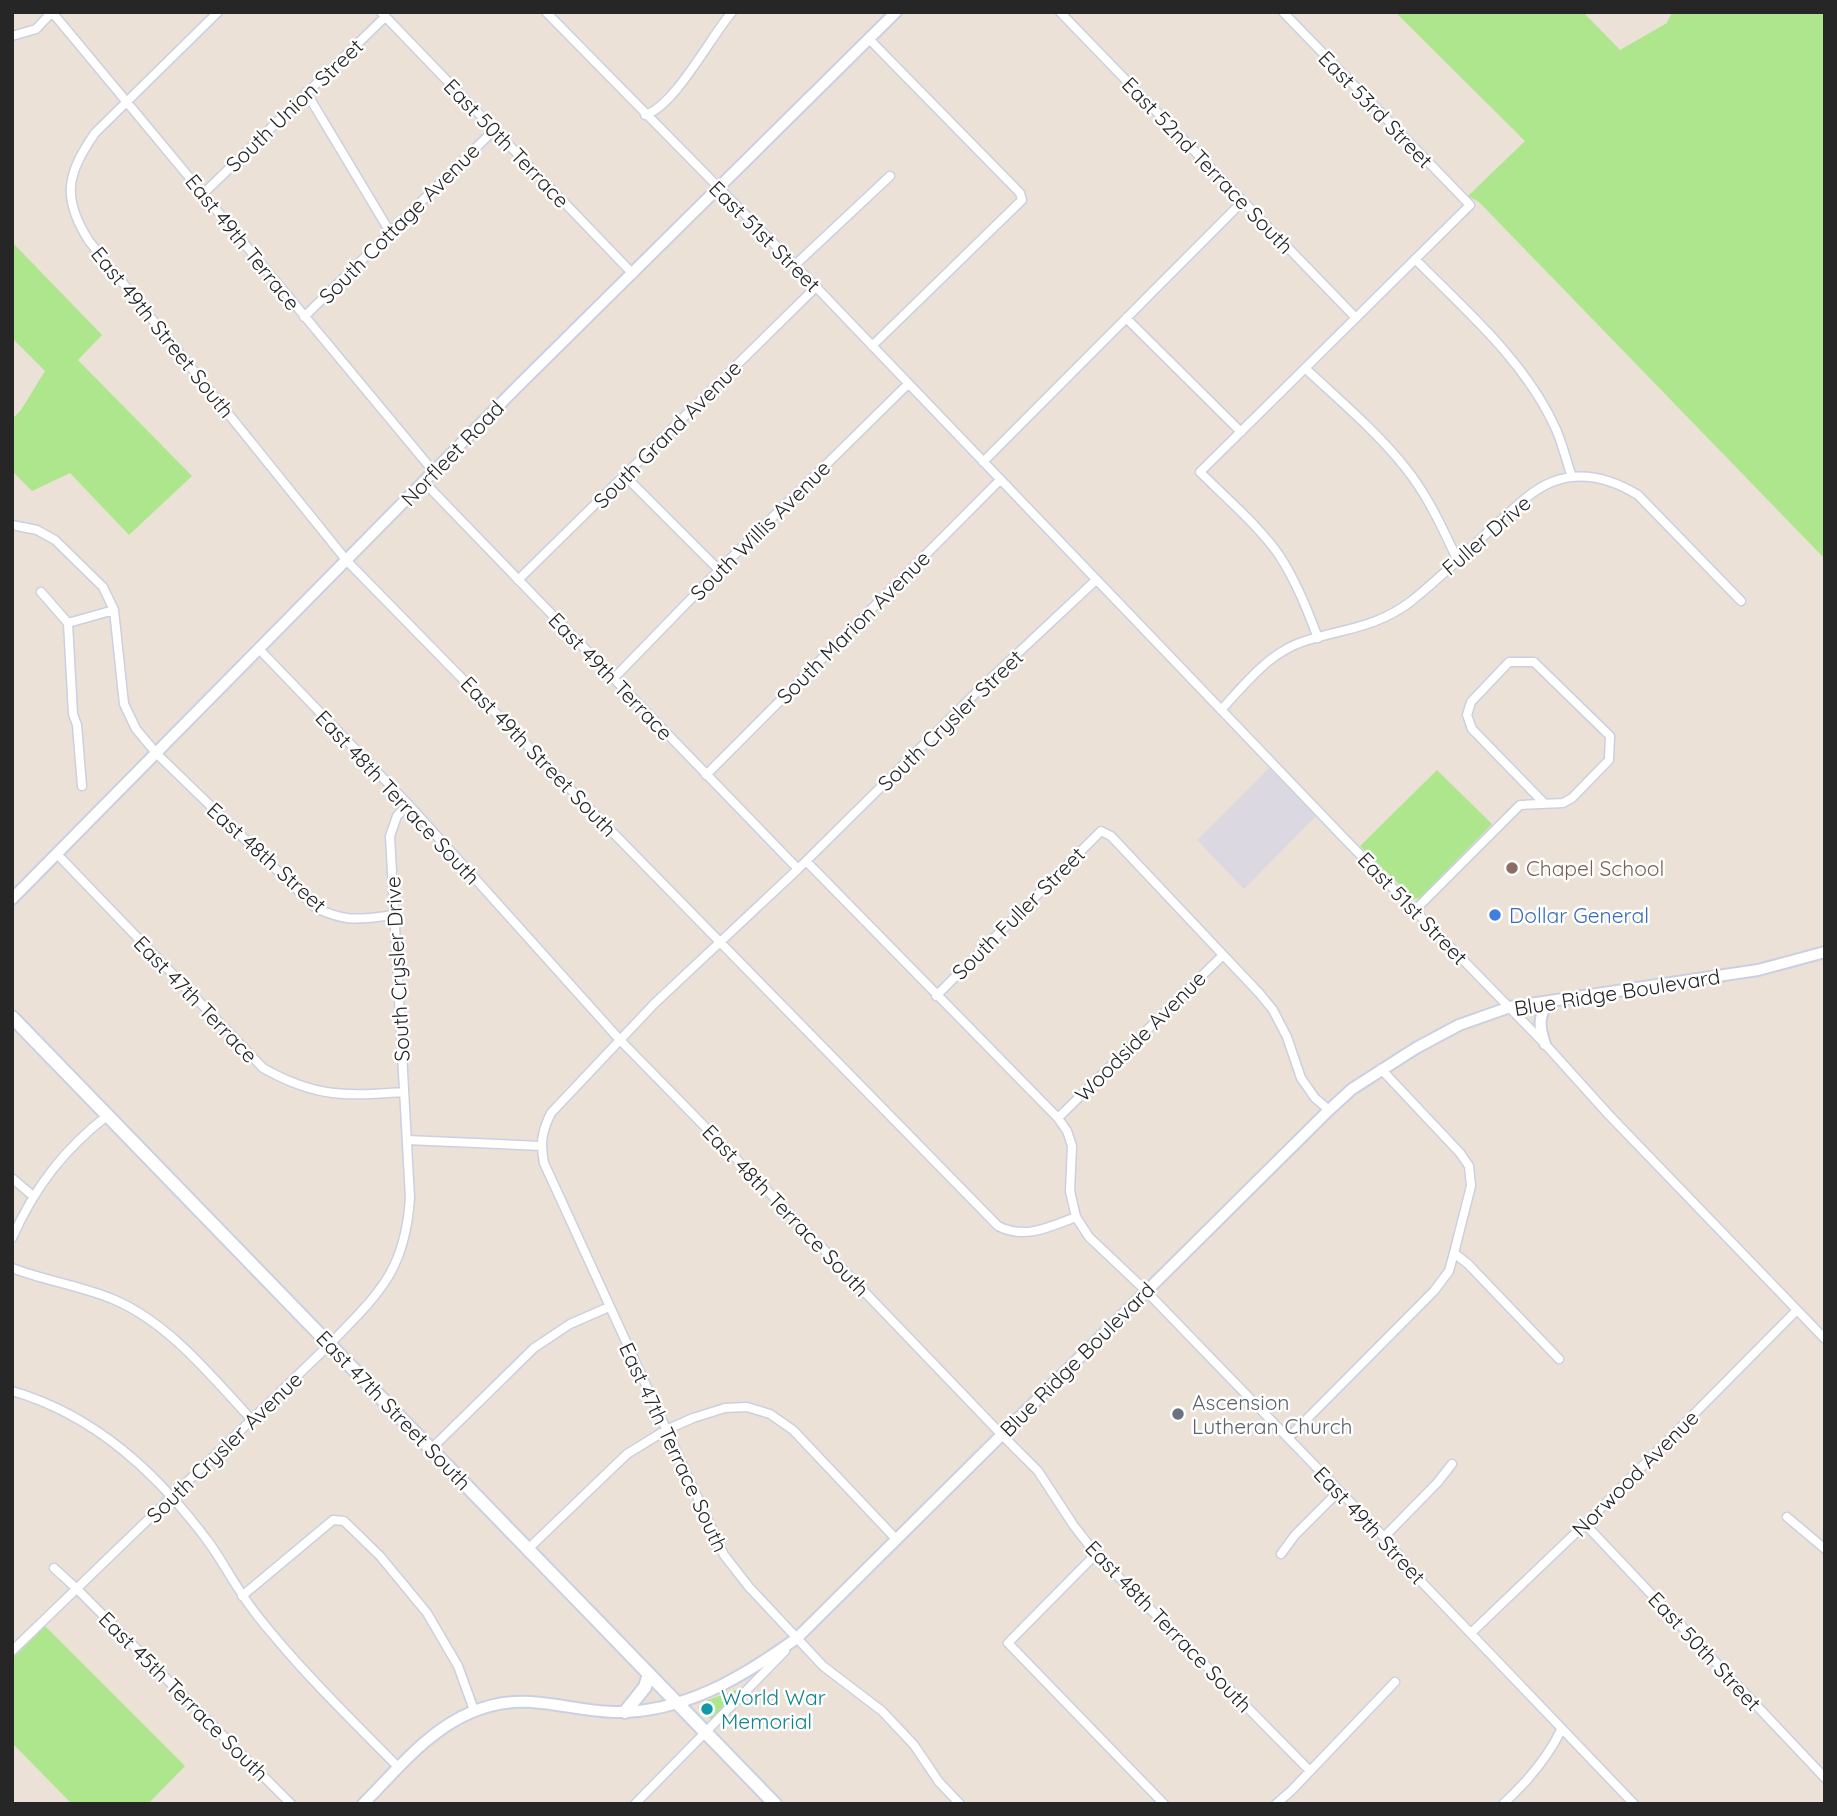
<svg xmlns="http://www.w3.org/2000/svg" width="1837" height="1816" viewBox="0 0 1837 1816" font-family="Quicksand,sans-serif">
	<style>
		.industrial { fill: #dbd8e2 }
		.green { fill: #aee68e }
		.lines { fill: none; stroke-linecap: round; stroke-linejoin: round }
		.minor-casing { stroke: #cbd0e1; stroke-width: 11 }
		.tertiary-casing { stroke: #cbd0e1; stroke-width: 14 }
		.secondary-casing { stroke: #cbd0e1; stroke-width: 16 }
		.minor { stroke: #fff; stroke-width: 8 }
		.tertiary { stroke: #fff; stroke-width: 10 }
		.secondary { stroke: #fff; stroke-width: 12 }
		.education-dot { fill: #8d6e63; stroke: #fff; stroke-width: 2.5 }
		.shop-dot { fill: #3f7fe0; stroke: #fff; stroke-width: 2.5 }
		.worship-dot { fill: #6b7280; stroke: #fff; stroke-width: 2.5 }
		.culture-dot { fill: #0f9aa8; stroke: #fff; stroke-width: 2.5 }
		.labels { text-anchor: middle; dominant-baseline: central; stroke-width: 5; stroke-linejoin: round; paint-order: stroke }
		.street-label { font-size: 21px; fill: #262626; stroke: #fff }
		.education-label { font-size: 21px; fill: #785e54; stroke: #fff; text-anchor: start }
		.shop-label { font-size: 21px; fill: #366cbe; stroke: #fff; text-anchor: start }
		.worship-label { font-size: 21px; fill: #5b616d; stroke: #fff; text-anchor: start }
		.culture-label { font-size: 21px; fill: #0d838f; stroke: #fff; text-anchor: start }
	</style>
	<rect width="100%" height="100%" fill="#ebe1d6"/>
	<!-- industrial -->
	<path class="industrial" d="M1269,768L1316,816L1244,889L1197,840Z"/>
	<!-- green -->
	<path class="green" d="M1395,12H1583L1620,50L1667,23L1672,12H1825V559L1479,202L1468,196L1525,141Z
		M12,242L102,335L78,360L192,476L129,535L70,473L32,491L12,471V419L21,410L45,371L12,338Z
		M1437,770L1492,824L1420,898L1414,899L1360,846Z
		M45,1626L185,1766L148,1804H72L12,1743V1659Z
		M736,1690L738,1693L712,1720L698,1708L702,1702Z"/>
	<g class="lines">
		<defs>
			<path id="minor" d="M218,12L95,133C67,174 61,197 89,241L347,561L998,1226C1025,1240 1049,1227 1076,1217
				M381,12L633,274
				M546,12L795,265L1343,837L1545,1044L1609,1115L1825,1339
				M1060,12L1356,318
				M1283,12L1470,205L1200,472C1227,499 1257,524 1279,555C1296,581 1307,609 1318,638
				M12,36L36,29L52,12L434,472
				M869,39L1020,193L1022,200L872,346
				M306,92L390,232
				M645,115C675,106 711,36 732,12
				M204,193L385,17
				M1415,259C1465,310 1523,359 1554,425C1562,441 1566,460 1572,477
				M795,265L890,176
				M304,317L494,130
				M1126,318L1241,432
				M1305,368C1339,400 1375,430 1404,466C1427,494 1442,527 1457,559
				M983,462L1243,201
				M625,476L719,570
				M424,482L798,869
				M12,525L37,530L55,540L103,587L114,610L124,704L136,729L157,754L316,908C348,923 360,919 394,915
				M518,580L816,287
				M41,592L68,623L73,714L77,725L82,786
				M68,623L114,610
				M260,650L408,804L620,1040L760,1183L1001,1434L1038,1471L1074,1526L1096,1554L1310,1771
				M613,679L719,570L908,384
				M1221,710C1244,685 1269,653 1302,642C1341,629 1376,628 1410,602C1442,577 1471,547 1501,520C1517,506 1532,490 1552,482C1582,470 1612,479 1638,495L1741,601
				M706,775L1000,480
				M57,854L263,1068C316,1098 345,1096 404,1092
				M806,861L1058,1118L1067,1131L1072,1146L1070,1191L1076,1217L1089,1237L1145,1290L1384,1537L1414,1574L1634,1804
				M1415,910L1520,805L1563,803L1572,798L1609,760L1610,736L1534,662H1509L1471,702L1467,715L1472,729L1543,802
				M936,996L1101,831L1111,836L1260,994L1273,1010L1287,1037L1301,1078L1315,1098L1329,1110
				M1381,1069L1460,1153L1469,1166L1471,1186L1454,1253L1468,1264L1559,1359
				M1058,1118L1223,955
				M407,1140L541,1146
				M12,1178L33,1196
				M12,1238C35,1187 64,1149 108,1115
				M12,1268C46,1281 82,1286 115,1300C170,1324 212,1377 252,1420
				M12,1391C95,1415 157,1473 207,1540C220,1557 230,1577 242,1594C251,1609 263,1623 274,1636C313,1683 357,1725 399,1768
				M1288,1438L1434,1291L1449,1271L1454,1253
				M431,1449L534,1348L570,1324L609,1307
				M1787,1517L1825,1549
				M1585,1524L1825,1778
				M1384,1537L1437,1483L1452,1464
				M528,1549L627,1454L666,1430L693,1418L725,1408L747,1407L770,1414L793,1430L897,1540
				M1096,1554L1008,1643L1164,1804
				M1281,1554L1295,1535L1339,1491
				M54,1568L77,1589L291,1804
				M242,1596L333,1520L344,1521L380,1556L427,1613L458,1666L474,1710
				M1471,1633L1585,1524L1797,1310
				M12,1651L330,1344C378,1294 405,1272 410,1198L390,836L397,816L408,804
				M635,1804L785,1651
				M960,1804L939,1782L914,1745L882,1711L823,1666L749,1587L724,1555L544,1163C540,1143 542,1131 551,1113L655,1003L798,869L987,682L1096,580
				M1276,1804L1291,1791L1395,1682
				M1503,1804C1527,1782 1547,1759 1561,1730"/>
			<path id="tertiary" d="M12,899L516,388L896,12
				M1545,1044C1539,1027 1538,1016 1549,1001
				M363,1804C396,1771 428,1730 472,1712C525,1690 561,1710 613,1712C682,1714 743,1677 797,1638L1329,1110L1352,1089L1416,1048L1459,1025L1510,1007L1758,970L1825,952"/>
			<path id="secondary" d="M12,1017L775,1804
				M625,1712L645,1687L649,1674"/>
		</defs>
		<!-- minor casing -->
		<use href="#minor" class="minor-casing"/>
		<!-- tertiary casing -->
		<use href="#tertiary" class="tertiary-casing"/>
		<!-- secondary casing -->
		<use href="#secondary" class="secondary-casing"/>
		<!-- minor -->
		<use href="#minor" class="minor"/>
		<!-- tertiary -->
		<use href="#tertiary" class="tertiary"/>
		<!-- secondary -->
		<use href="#secondary" class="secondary"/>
	</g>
	<!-- markers -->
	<circle class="education-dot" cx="1512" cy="868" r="7"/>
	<circle class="shop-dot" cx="1495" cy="915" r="7"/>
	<circle class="worship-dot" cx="1178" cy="1414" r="7"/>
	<circle class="culture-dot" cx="707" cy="1709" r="7"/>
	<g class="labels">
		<!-- street labels -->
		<g class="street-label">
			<text transform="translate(294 105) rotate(-44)">South Union Street</text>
			<text transform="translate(1376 109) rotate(46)">East 53rd Street</text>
			<text transform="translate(507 143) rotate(46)">East 50th Terrace</text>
			<text transform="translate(1208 165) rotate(46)">East 52nd Terrace South</text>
			<text transform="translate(399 223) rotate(-45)">South Cottage Avenue</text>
			<text transform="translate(765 236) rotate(45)">East 51st Street</text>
			<text transform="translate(243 242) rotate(51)">East 49th Terrace</text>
			<text transform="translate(163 332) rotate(51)">East 49th Street South</text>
			<text transform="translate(667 434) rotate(-45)">South Grand Avenue</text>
			<text transform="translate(452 453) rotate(-46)">Norfleet Road</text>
			<text transform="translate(760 530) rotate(-45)">South Willis Avenue</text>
			<text transform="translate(1486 535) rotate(-41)">Fuller Drive</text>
			<text transform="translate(853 627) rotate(-45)">South Marion Avenue</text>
			<text transform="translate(611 676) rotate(46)">East 49th Terrace</text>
			<text transform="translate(950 720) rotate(-44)">South Crysler Street</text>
			<text transform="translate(539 756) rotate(46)">East 49th Street South</text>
			<text transform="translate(398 797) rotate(47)">East 48th Terrace South</text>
			<text transform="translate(267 857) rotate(42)">East 48th Street</text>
			<text transform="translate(1413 908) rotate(46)">East 51st Street</text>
			<text transform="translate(1018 913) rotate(-45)">South Fuller Street</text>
			<text transform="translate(397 969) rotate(-93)">South Crysler Drive</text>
			<text transform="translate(1617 992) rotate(-9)">Blue Ridge Boulevard</text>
			<text transform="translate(196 999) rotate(46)">East 47th Terrace</text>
			<text transform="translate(1140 1036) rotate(-45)">Woodside Avenue</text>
			<text transform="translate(786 1210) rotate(46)">East 48th Terrace South</text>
			<text transform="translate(1077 1359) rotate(-45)">Blue Ridge Boulevard</text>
			<text transform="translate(394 1410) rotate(46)">East 47th Street South</text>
			<text transform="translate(224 1447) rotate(-44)">South Crysler Avenue</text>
			<text transform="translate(674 1447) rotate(65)">East 47th Terrace South</text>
			<text transform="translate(1635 1473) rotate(-45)">Norwood Avenue</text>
			<text transform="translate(1370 1525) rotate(47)">East 49th Street</text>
			<text transform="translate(1169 1626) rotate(46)">East 48th Terrace South</text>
			<text transform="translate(1705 1651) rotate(47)">East 50th Street</text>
			<text transform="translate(184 1696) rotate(45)">East 45th Terrace South</text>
		</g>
		<!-- education labels -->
		<g class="education-label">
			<text x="1526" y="868">Chapel School</text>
		</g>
		<!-- shop labels -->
		<g class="shop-label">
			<text x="1509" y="915">Dollar General</text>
		</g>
		<!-- worship labels -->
		<g class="worship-label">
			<text x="1192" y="1402">Ascension<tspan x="1192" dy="24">Lutheran Church</tspan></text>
		</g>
		<!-- culture labels -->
		<g class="culture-label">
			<text x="721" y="1697">World War<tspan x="721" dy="24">Memorial</tspan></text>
		</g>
	</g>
	<!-- border -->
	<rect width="1837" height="1816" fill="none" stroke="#262626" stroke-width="28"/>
</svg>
